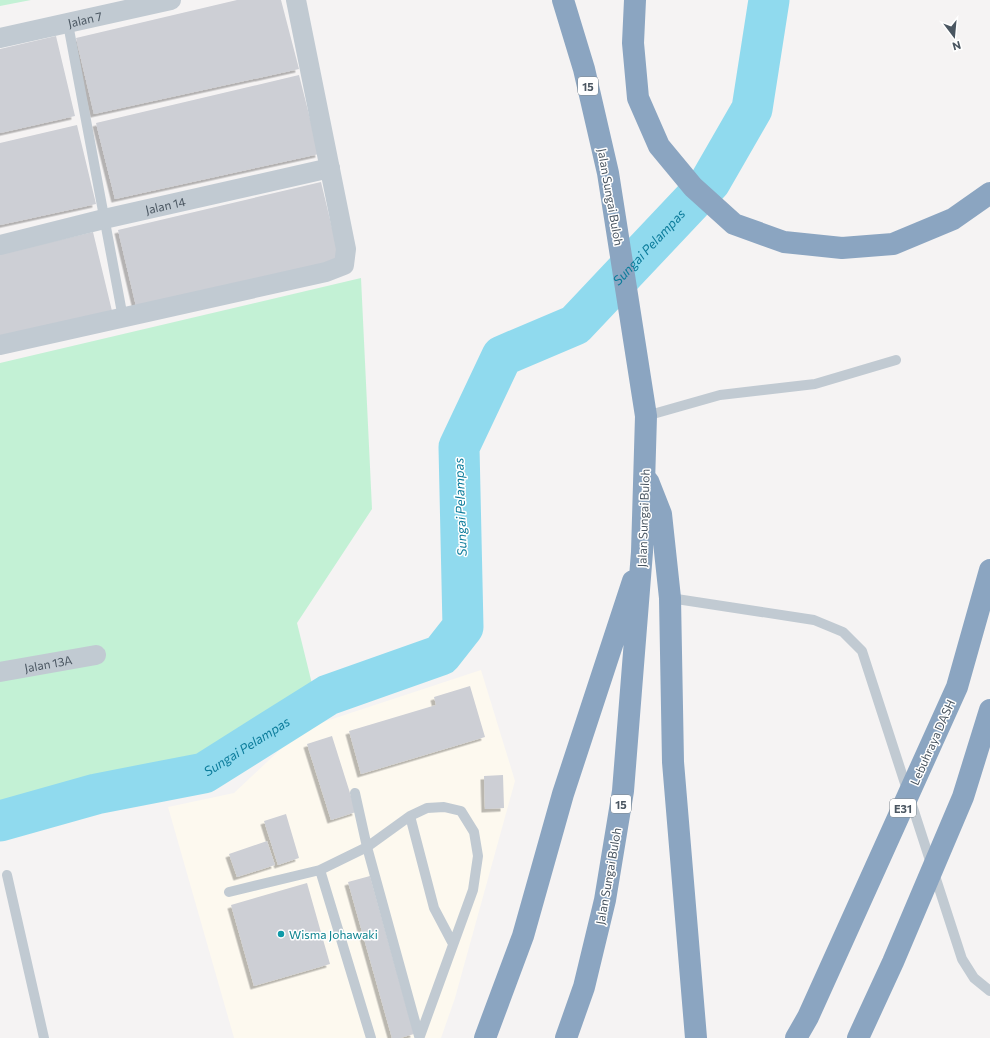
<svg xmlns="http://www.w3.org/2000/svg" width="990" height="1038" viewBox="0 0 990 1038" font-family="Commissioner,sans-serif">
	<style>
		.commercial { fill: #fdf9ef }
		.green { fill: #c3f1d5 }
		.lines { fill: none; stroke-linecap: round; stroke-linejoin: round }
		.river { stroke: #90daee; stroke-width: 41 }
		.building { fill: #cdcfd5; filter: url(#shadow) }
		.lane { stroke: #c1cad2; stroke-width: 10 }
		.street { stroke: #c1cad2; stroke-width: 20 }
		.highway { stroke: #8ba5c1; stroke-width: 22 }
		.culture-dot { fill: #0f9aa8; stroke: #fff; stroke-width: 1.5 }
		.labels { text-anchor: middle; dominant-baseline: central; stroke-width: 3; stroke-linejoin: round; paint-order: stroke }
		.shield { fill: #fff; stroke: #808990; stroke-width: 1 }
		.shield-label { font-size: 11px; font-weight: bold; fill: #4a5661 }
		.street-label { font-size: 12px; fill: #4a5661; stroke: #fff }
		.culture-label { font-size: 12px; fill: #0d838f; stroke: #fff; text-anchor: start }
		.water-label { font-size: 13px; font-style: italic; fill: #0c7c9b; stroke: #fff }
	</style>
	<defs>
		<filter id="shadow"><feDropShadow dx="-3.5" dy="3.5" stdDeviation="0" flood-color="#0004"/></filter>
	</defs>
	<rect width="100%" height="100%" fill="#f5f3f3"/>
	<!-- commercial -->
	<path class="commercial" d="M481,670L515,781L455,998L441,1038H234L168,807L234,793L302,729Z"/>
	<!-- green -->
	<path class="green" d="M0,0H31L0,6Z
		M361,278L372,509L297,623L314,692L193,762L0,809V363Z"/>
	<g class="lines">
		<!-- river -->
		<path class="river" id="s1" d="M0,821L96,794L204,773L328,695L441,655L463,627L459,447L502,356L575,325L710,182L752,109L769,0"/>
	</g>
	<!-- building -->
	<path class="building" d="M237,0H281L299,69L94,114L76,38Z
		M56,36L75,116L0,133V49Z
		M299,75L319,154L115,199L96,123Z
		M77,125L96,204L0,225V143Z
		M321,182L340,261L136,306L118,230Z
		M93,232L112,311L0,337V254Z
		M470,686L485,737L361,774L349,731L436,705L434,697Z
		M332,736L356,812L331,820L307,744Z
		M503,775L504,808L485,809L484,776Z
		M286,814L299,858L278,865L264,821Z
		M267,841L275,865L237,877L229,854Z
		M370,876L414,1034L400,1038H392L348,882Z
		M307,883L330,964L254,986L231,905Z"/>
	<g class="lines">
		<!-- lane -->
		<path class="lane" d="M68,24L123,318
			M646,416L720,395L815,384L896,360
			M670,598L814,620L843,632L862,651L962,959L974,978L990,991
			M355,793L367,847L419,1036
			M410,816L434,908L453,944
			M320,870L371,1038
			M7,875L44,1038
			M229,892L320,870L367,847L410,816L427,808L444,807L461,811L474,832L478,856L473,890L420,1036"/>
		<!-- street -->
		<g class="street">
			<path id="s2" d="M0,38L171,0"/>
			<path id="s3" d="M0,245L104,219L330,168"/>
			<path d="M0,345L326,272L344,265L346,249L296,0"/>
			<path id="s4" d="M0,672L96,655"/>
		</g>
		<!-- highway -->
		<path class="highway" d="M563,0L584,69L608,173L646,416L642,552L623,791L605,900L584,987L566,1038
			M635,0L633,43L638,98L659,146L693,187L734,224L784,242L842,248L893,244L953,219L990,193
			M648,481L661,514L670,598L673,762L696,1038
			M485,1038L523,936L563,794L633,581
			M796,1038L808,1017L957,687L990,570
			M858,1038L893,962L963,797L990,710"/>
	</g>
	<!-- markers -->
	<circle class="culture-dot" cx="281" cy="934" r="4"/>
	<g class="labels">
		<!-- shield labels -->
		<g class="shield">
			<rect x="578" y="77" width="20" height="18" rx="3"/>
			<rect x="611" y="795" width="20" height="18" rx="3"/>
			<rect x="890" y="799" width="26" height="18" rx="3"/>
		</g>
		<g class="shield-label">
			<text x="588" y="86">15</text>
			<text x="621" y="804">15</text>
			<text x="903" y="808">E31</text>
		</g>
		<!-- street labels -->
		<g class="street-label">
			<text stroke="none"><textPath href="#s2" startOffset="87">Jalan 7</textPath></text>
			<text transform="translate(611 197) rotate(80)">Jalan Sungai Buloh</text>
			<text stroke="none"><textPath href="#s3" startOffset="170">Jalan 14</textPath></text>
			<text transform="translate(643 518) rotate(-88)">Jalan Sungai Buloh</text>
			<text stroke="none"><textPath href="#s4" startOffset="49">Jalan 13A</textPath></text>
			<text transform="translate(932 742) rotate(-66)">Lebuhraya DASH</text>
			<text transform="translate(608 876) rotate(-80)">Jalan Sungai Buloh</text>
		</g>
		<!-- culture labels -->
		<g class="culture-label">
			<text x="289" y="934">Wisma Johawaki</text>
		</g>
		<!-- water labels -->
		<g class="water-label">
			<text stroke="none"><textPath href="#s1" startOffset="979">Sungai Pelampas</textPath></text>
			<text transform="translate(460 507) rotate(-92)">Sungai Pelampas</text>
			<text stroke="none"><textPath href="#s1" startOffset="260">Sungai Pelampas</textPath></text>
		</g>
	</g>
	<!-- north arrow -->
	<g transform="translate(954 36) rotate(164)" stroke="#ffffff" stroke-width="3" paint-order="stroke">
	<path d="M0-3L7 15L0 10L-7 15Z" fill="#4a5661"/>
	<text y="-6" font-size="11" font-weight="bold" text-anchor="middle" fill="#4a5661">N</text>
	</g>
</svg>
